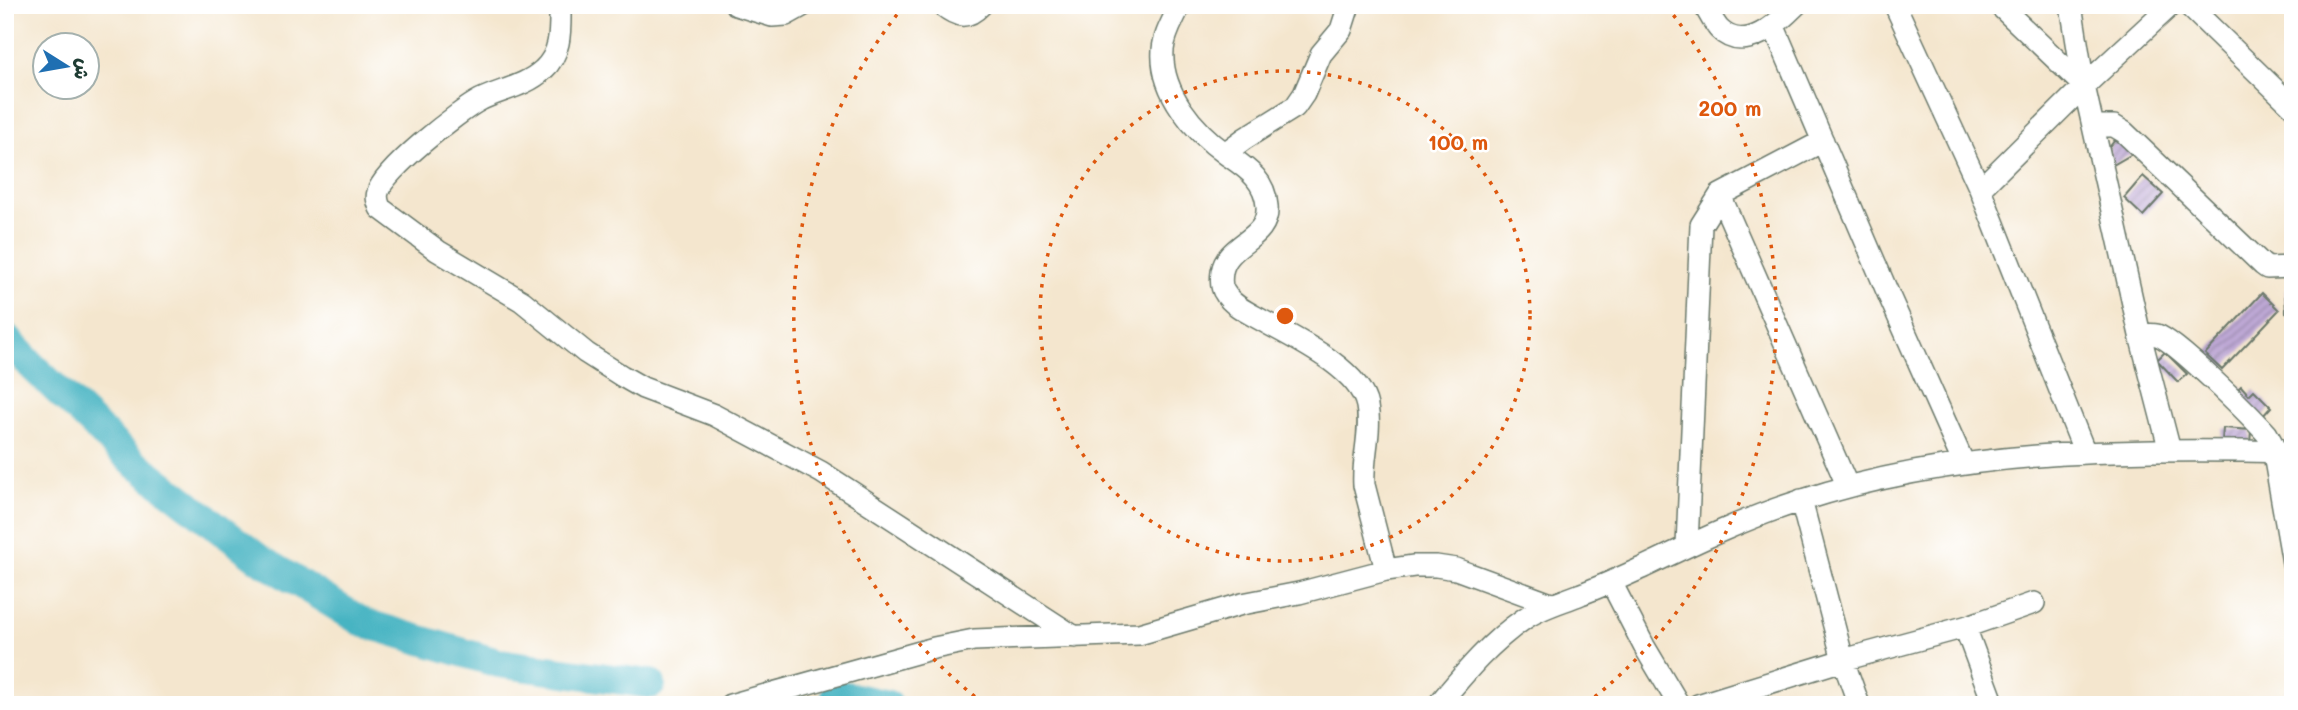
<svg xmlns="http://www.w3.org/2000/svg" width="2298" height="710" viewBox="0 0 2298 710" font-family="Mali,'Playpen Sans Arabic',sans-serif">
	<style>
		.lines { fill: none; stroke-linecap: round; stroke-linejoin: round }
		.river { stroke: #46b4c2; stroke-width: 30 }
		.building { fill: url(#building-hatch) }
		.minor-casing { stroke: #6a786a; stroke-width: 24 }
		.minor { stroke: #fff; stroke-width: 21 }
		.ring { fill: none; stroke: #de580e; stroke-width: 3.5; stroke-dasharray: 3.5 7 }
		.centre { fill: #de580e; stroke: #fff; stroke-width: 3.5 }
		.ring-label { font-size: 21px; text-anchor: middle; font-weight: bold; fill: #de580e; stroke: #fff; stroke-width: 5; stroke-linejoin: round; paint-order: stroke }
	</style>
	<defs>
		<pattern id="building-hatch" width="6" height="6" patternUnits="userSpaceOnUse" patternTransform="scale(1.75)"><rect width="6" height="6" fill="#bea8d5"/><path d="M-1 1l2-2M0 6l6-6M5 7l2-2" fill="none" stroke="#9a8aae"/></pattern>
	</defs>
	<rect width="100%" height="100%" fill="#fff"/>
	<filter id="ink" filterUnits="userSpaceOnUse"><feTurbulence type="fractalNoise" baseFrequency=".0143" numOctaves="2"/><feDisplacementMap in="SourceGraphic" scale="14" xChannelSelector="R" yChannelSelector="G"/><feConvolveMatrix kernelMatrix="1 2 1 2 8 2 1 2 1" color-interpolation-filters="sRGB"/></filter>
	<filter id="wash" filterUnits="userSpaceOnUse"><feTurbulence type="fractalNoise" baseFrequency=".00686" numOctaves="4" result="noise"/><feDisplacementMap in="SourceGraphic" scale="28" xChannelSelector="R" yChannelSelector="G"/><feGaussianBlur stdDeviation="1.57" result="paint"/><feColorMatrix in="noise" values="0 0 0 0 0 0 0 0 0 0 0 0 0 0 0 0 0 1.4 0 .05"/><feComposite in="paint" operator="in"/></filter>
	<g filter="url(#wash)">
		<rect width="100%" height="100%" fill="#f4e6ce"/>
		<g class="lines">
			<!-- river -->
			<path class="river" d="M5,337L33,367L132,461L258,558L364,623L498,663L651,684
				M836,694L888,705"/>
		</g>
		<g id="blocks">
			<!-- building -->
			<path class="building" d="M2114,141L2120,142L2132,154L2113,165L2109,148Z
				M2143,176L2163,194L2143,216L2124,198Z
				M2285,290H2293V313H2286Z
				M2262,293L2279,310L2222,370L2205,354Z
				M2165,352L2187,374L2178,382L2157,360Z
				M2241,386L2249,395L2254,390L2271,407L2262,417L2236,391Z
				M2223,428L2251,430L2250,444L2222,441Z"/>
		</g>
	</g>
	<g filter="url(#ink)">
		<use href="#blocks" fill-opacity="0" stroke="#6a786a" stroke-width="2"/>
		<g class="lines">
			<defs>
				<path id="minor" d="M560,5C560,29 562,53 543,70C526,86 500,90 480,100C459,111 383,171 378,192C376,198 378,202 380,208L438,251L522,301L586,353L622,376L643,388L714,415L821,472L1075,637
					M736,5L772,16
					M768,5L772,16L786,15L804,5
					M942,5C957,17 967,20 981,5
					M1180,5C1174,19 1164,34 1163,50C1160,92 1194,131 1226,154C1246,168 1265,179 1267,206C1270,240 1227,242 1222,272C1221,279 1221,288 1225,293C1232,306 1251,314 1263,321C1294,338 1360,369 1367,406C1372,432 1362,459 1364,485L1386,570
					M1704,5C1709,13 1713,22 1719,29C1745,55 1778,23 1796,5
					M1895,5L1980,189L2085,453
					M1999,5L2084,86
					M2071,5L2084,86L2140,335L2170,451
					M2188,5L2293,107
					M1774,27L1890,298L1964,464
					M2094,126H2114L2124,132L2263,265L2267,268L2293,267
					M1225,153L1244,139L1295,107L1304,94L1321,54L1341,30L1349,5
					M1980,189L2084,86L2171,5
					M1720,195L1848,487
					M2140,335C2145,335 2152,334 2157,335C2176,341 2250,415 2267,434L2272,443L2293,563
					M1801,500L1843,660L1859,705
					M1687,545L1701,225L1720,195L1823,141
					M1611,582L1644,646L1679,705
					M1965,627L1994,705
					M730,705L934,648L974,640L1139,634L1242,604L1299,593L1386,570L1414,566H1436L1456,569L1551,604
					M1438,705C1464,674 1489,643 1524,619C1541,607 1562,602 1581,594C1603,586 1624,576 1644,567C1696,542 1746,518 1800,501C1958,449 2128,448 2293,452
					M1698,705L1843,660L1965,627L2034,603"/>
			</defs>
			<!-- minor casing -->
			<use href="#minor" class="minor-casing"/>
			<!-- minor -->
			<use href="#minor" class="minor"/>
		</g>
	</g>
	<!-- distance rings -->
	<g class="ring">
		<circle cx="1285" cy="316" r="245"/>
		<path d="M983 703A491 491 0 0 1 903 7M1667 7A491 491 0 0 1 1587 703"/>
	</g>
	<circle cx="1285" cy="316" r="10" class="centre"/>
	<g class="ring-label">
		<text x="1730" y="116">200 m</text>
		<text x="1458" y="150">100 m</text>
	</g>
	<!-- margin -->
	<rect width="2298" height="710" fill="none" stroke="#fff" stroke-width="28"/>
	<!-- north arrow -->
	<g transform="translate(66 66) rotate(101)"><circle r="33" fill="#ffffff" stroke="#a5b1ae" stroke-width="2"/>
	<path d="M0-5L12 26L0 18L-12 26Z" fill="#1f6fb2"/>
	<text y="-10" font-size="19" font-weight="bold" text-anchor="middle" fill="#1f3d34">ش</text>
	</g>
</svg>
